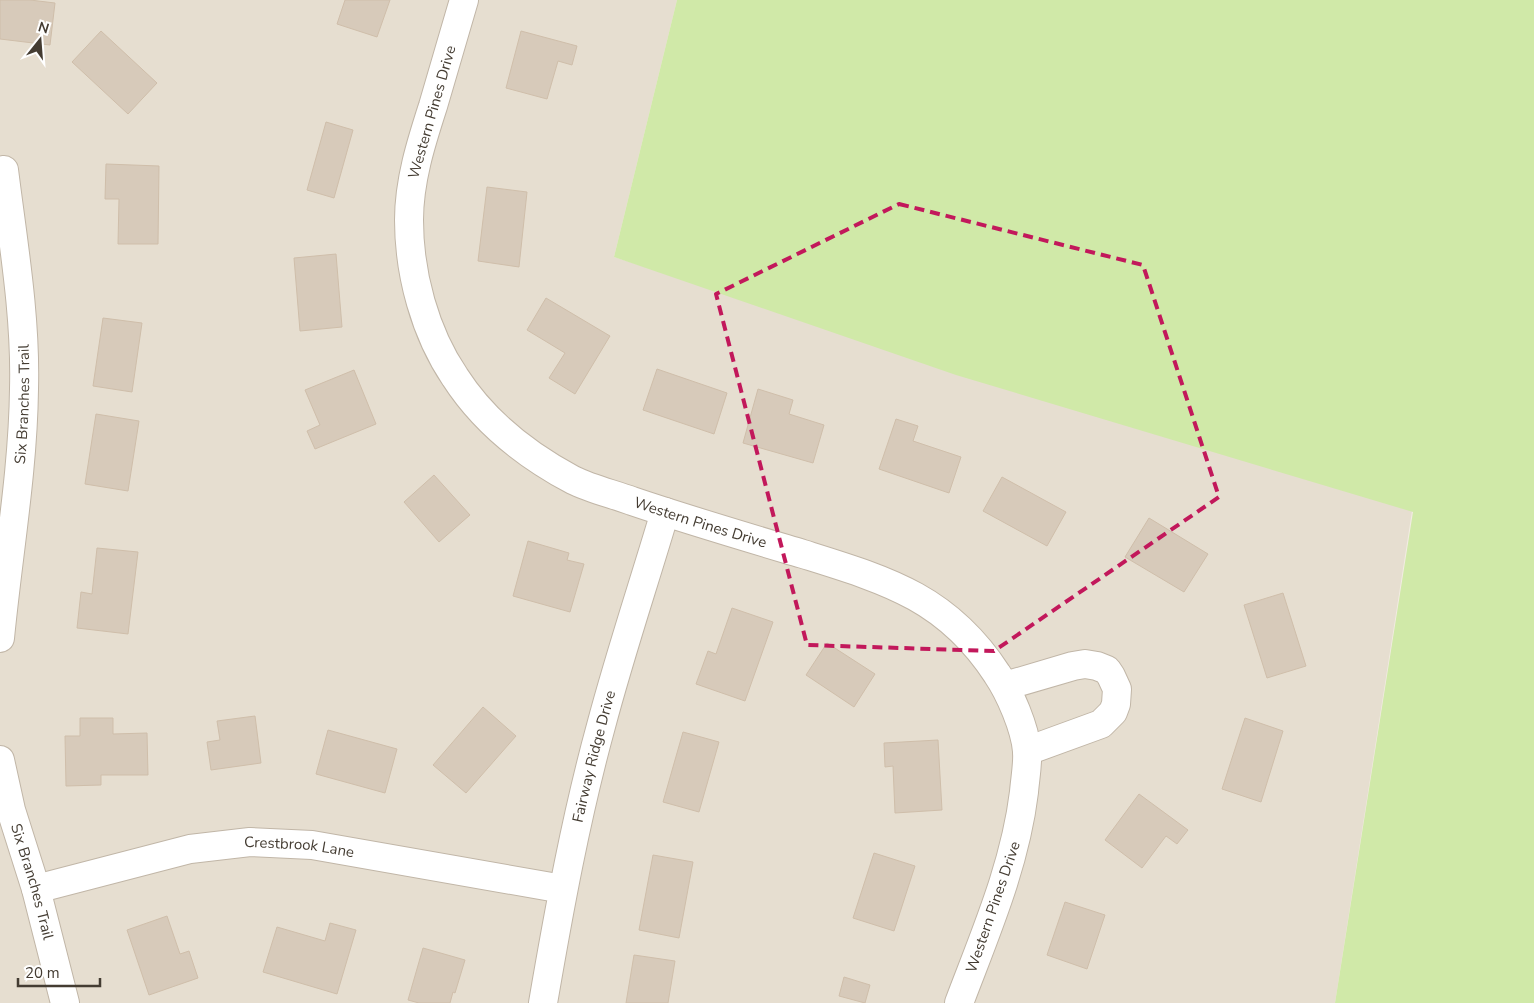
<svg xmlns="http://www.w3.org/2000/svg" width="1534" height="1003" viewBox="0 0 1534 1003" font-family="'Nunito Sans',sans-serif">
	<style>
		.residential { fill: #e6ded0 }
		.green { fill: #d0e9a8 }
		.building { fill: #d7caba; stroke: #cfbeaa }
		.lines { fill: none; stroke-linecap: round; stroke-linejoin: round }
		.minor-casing { stroke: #c1b6a7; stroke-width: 30 }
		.minor { stroke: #fff; stroke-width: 28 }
		.marked { fill: none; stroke: #c2185b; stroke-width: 4; stroke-dasharray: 10 6; stroke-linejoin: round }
		.labels { text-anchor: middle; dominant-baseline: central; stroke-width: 4; stroke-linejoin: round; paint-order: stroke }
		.street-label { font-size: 15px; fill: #443c32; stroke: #fff }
	</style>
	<rect width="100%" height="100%" fill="#f2ece2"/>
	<!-- residential -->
	<path class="residential" d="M0,0H677L614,257L1412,511L1335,1003H0Z"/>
	<!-- green -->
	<path class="green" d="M677,0H1534V1003H1335L1413,512L956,375L614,257Z"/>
	<!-- building -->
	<path class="building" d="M0,0H30L55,3L50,45L0,39Z
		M345,0H390L377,37L337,24Z
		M101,31L157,83L128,114L72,62Z
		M521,31L577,46L572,65L558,61L547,99L506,88Z
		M326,122L353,130L334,198L307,190Z
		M106,164L159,166L158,244H118L119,199H105Z
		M487,187L527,192L519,267L478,261Z
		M336,254L342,327L300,331L294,258Z
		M546,298L610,336L575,394L549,378L565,353L527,330Z
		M103,318L142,323L132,392L93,386Z
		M657,369L727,393L714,434L643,410Z
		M354,370L376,424L315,449L307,431L320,425L305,390Z
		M758,389L793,400L789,414L824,425L813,463L743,443Z
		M96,414L139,421L128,491L85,484Z
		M896,419L918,426L913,441L961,457L949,493L879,469Z
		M434,475L470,515L439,542L404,502Z
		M1002,477L1066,512L1047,546L983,511Z
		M1149,518L1208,554L1184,592L1125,557Z
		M528,541L569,553L567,560L584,564L570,612L513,596Z
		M97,548L138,552L128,634L77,628L81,592L92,594Z
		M1283,593L1306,666L1267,678L1244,605Z
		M732,608L773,622L745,701L696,684L708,651L716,654Z
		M827,643L875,674L854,707L806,675Z
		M483,707L516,736L466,793L433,765Z
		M255,716L261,763L211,770L207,742L220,740L217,721Z
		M80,718H113V734L147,733L148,775H101V785L66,786L65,736H80Z
		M1245,718L1283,731L1261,802L1222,789Z
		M328,730L397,749L385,793L316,774Z
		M683,732L719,742L699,812L663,802Z
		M938,740L942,810L895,813L893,766L885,767L884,743Z
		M1139,794L1188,830L1177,844L1166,836L1142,868L1105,840Z
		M874,853L915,866L894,931L853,918Z
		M653,855L693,862L679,938L639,930Z
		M1065,902L1105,915L1087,969L1047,955Z
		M167,916L180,954L189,951L198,978L149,995L127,930Z
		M330,923L356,930L337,994L263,972L277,927L325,941Z
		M423,948L465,960L455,993L453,992L450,1003H419L408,1000Z
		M634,955L675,961L668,1003H626Z
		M844,977L870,985L865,1003L839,996Z"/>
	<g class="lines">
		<defs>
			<g id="minor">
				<path id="s1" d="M464,0C454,35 443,71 433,106C421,143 409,181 409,220C409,274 425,333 455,377C484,422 526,455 573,480C591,489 613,494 632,501C688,520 746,537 803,554C886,580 947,597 997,674C1010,693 1025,728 1027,751C1028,764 1025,779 1024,792C1015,866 985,934 959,1003"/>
				<path id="s2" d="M0,638C8,555 23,472 24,389C26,316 13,242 4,170"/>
				<path d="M1005,686L1073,666L1085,664L1097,666L1107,670L1111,676L1117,689L1116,704L1113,712L1101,724L1027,751"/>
				<path id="s3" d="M0,760L11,810L36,889L65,1003"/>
				<path id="s4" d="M36,889L190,849L250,842L312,845L563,889"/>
				<path id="s5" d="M543,1003C559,910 576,817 601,726C620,654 644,583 665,512"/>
			</g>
		</defs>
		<!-- minor casing -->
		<use href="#minor" class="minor-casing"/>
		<!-- minor -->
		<use href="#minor" class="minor"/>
	</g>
	<!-- marked area -->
	<path class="marked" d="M899,204L1143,265L1219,497L994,651L807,645L716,294Z"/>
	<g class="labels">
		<!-- street labels -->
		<g class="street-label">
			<text transform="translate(432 112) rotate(-74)">Western Pines Drive</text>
			<text stroke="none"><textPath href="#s2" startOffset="235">Six Branches Trail</textPath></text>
			<text stroke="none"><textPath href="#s1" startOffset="686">Western Pines Drive</textPath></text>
			<text stroke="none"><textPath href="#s5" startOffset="252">Fairway Ridge Drive</textPath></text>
			<text stroke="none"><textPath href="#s4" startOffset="269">Crestbrook Lane</textPath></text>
			<text stroke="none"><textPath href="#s3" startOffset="126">Six Branches Trail</textPath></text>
			<text transform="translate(993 907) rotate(-71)">Western Pines Drive</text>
		</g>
	</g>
	<!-- north arrow -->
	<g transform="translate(40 40) rotate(17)" stroke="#ffffff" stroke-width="4" paint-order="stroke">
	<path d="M0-4L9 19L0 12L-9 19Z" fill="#443c32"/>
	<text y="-8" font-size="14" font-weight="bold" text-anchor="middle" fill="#443c32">N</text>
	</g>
	<!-- scale -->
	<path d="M18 978v8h82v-8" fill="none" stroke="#443c32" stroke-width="2.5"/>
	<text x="25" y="978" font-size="15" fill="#443c32" stroke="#ffffff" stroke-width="4" paint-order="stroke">20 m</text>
</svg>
